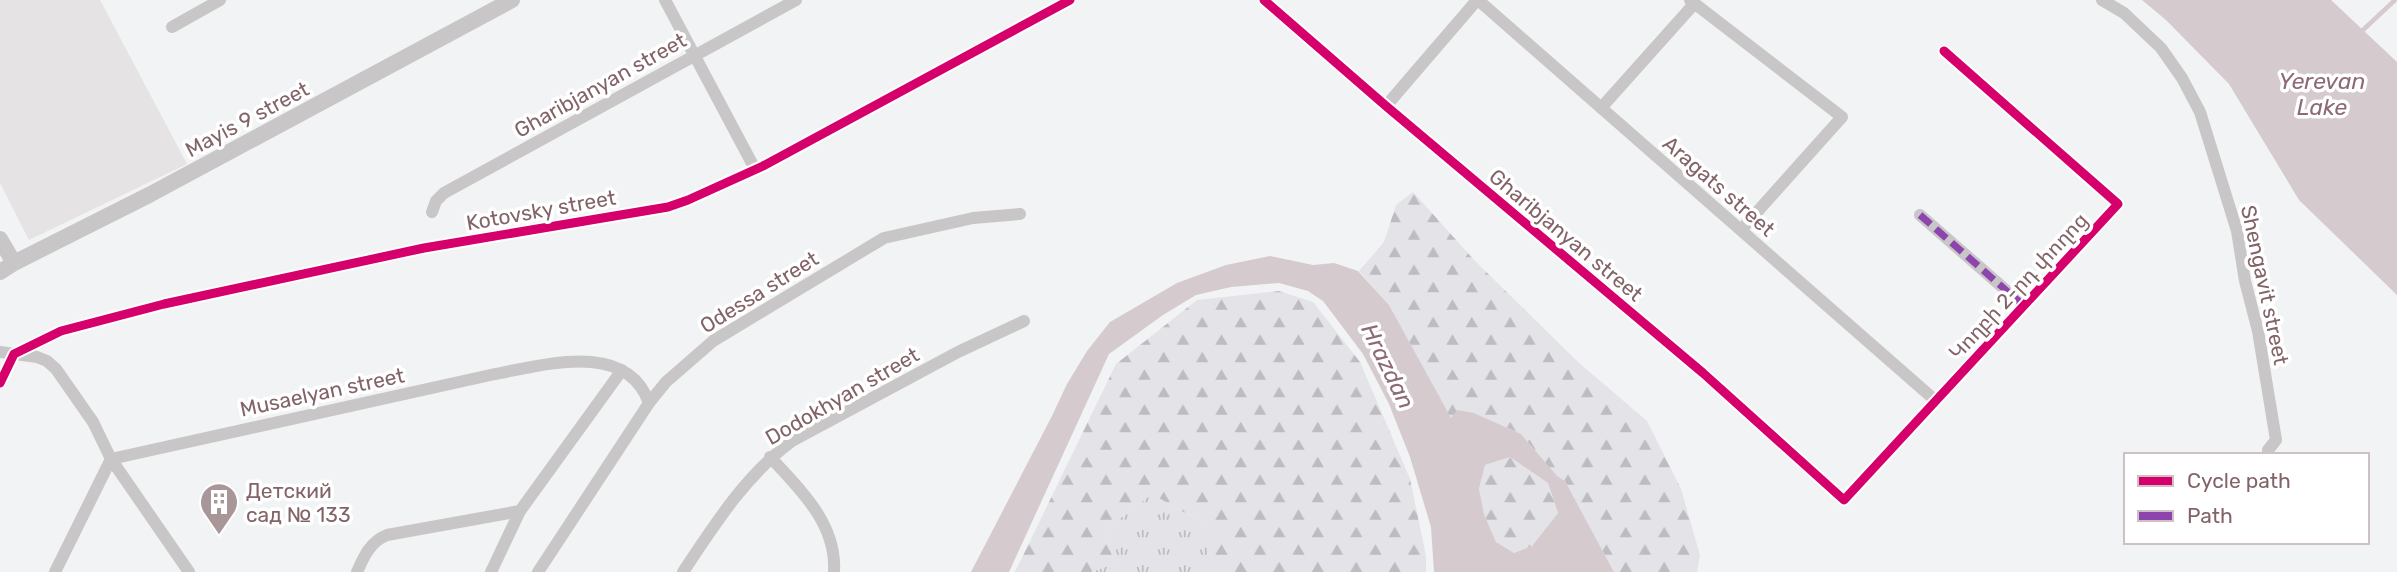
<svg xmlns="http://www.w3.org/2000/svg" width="2397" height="572" viewBox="0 0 2397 572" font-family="Rubik,'Noto Sans Armenian',sans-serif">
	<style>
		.built { fill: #e5e3e4 }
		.grass { fill: url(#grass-tufts) }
		.forest { fill: url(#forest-firs) }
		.water { fill: #d5cace; fill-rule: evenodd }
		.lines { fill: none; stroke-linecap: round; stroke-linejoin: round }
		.stream { stroke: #d5cace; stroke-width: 4.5 }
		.minor { stroke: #c8c6c6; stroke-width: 12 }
		.tertiary { stroke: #c8c6c6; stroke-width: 16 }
		.quiet { stroke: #8e44ad; stroke-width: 7; stroke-dasharray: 14 7; stroke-linecap: butt }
		.cycleway-casing { stroke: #fff; stroke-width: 13 }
		.cycleway { stroke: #d6006c; stroke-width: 9 }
		.labels { text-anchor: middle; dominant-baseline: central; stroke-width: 7; stroke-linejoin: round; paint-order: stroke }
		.street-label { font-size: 21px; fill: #826468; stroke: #fff }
		.poi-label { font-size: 21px; fill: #826468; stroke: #fff; text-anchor: start }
		.water-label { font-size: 23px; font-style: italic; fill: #8d6a74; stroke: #fff }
	</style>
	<defs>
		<pattern id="grass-tufts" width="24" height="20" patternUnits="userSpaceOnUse" patternTransform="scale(1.75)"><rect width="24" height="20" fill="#e3e3e8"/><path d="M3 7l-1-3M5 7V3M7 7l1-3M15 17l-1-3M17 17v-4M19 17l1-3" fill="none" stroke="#bdbcc0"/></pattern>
		<pattern id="forest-firs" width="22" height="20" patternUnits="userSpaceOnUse" patternTransform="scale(1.75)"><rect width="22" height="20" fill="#e3e3e8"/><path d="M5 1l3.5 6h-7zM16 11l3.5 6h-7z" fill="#bdbcc0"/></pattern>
	</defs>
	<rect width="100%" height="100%" fill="#f2f3f4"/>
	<!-- built -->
	<path class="built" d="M0,0H100L187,164L29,240L0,183Z"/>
	<!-- grass -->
	<path class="grass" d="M1152,494L1208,526V572H1091L1114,564L1106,529Z"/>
	<!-- forest -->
	<path class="forest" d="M1413,192L1475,261L1578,362L1647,421L1681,489L1700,555L1697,572H1614L1565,481L1557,477L1521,434L1474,413L1451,419L1389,305L1359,271L1384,242L1396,205Z
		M1279,291L1313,302L1360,362L1410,479L1426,556V572H1208V526L1152,494L1106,529L1114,564L1091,572H1015L1116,364L1197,300Z
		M1510,457L1548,483L1558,513L1532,546L1514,553L1496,542L1484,514L1479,490L1485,465Z"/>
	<!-- water -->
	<path class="water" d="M2142,0H2331L2397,62V295L2299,200L2229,84L2166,20Z
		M1270,256L1313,265L1334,263L1358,271L1389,305L1451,418L1457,410L1474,413L1521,434L1557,476L1565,481L1614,572H1434L1431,527L1410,457L1389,404L1363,354L1323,301L1308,291L1279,283L1231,287L1196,295L1163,315L1109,354L1009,572H971L1052,416L1067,384L1087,351L1110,322L1177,283L1226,265ZM1510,457L1548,483L1558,513L1532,546L1514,553L1496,542L1484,514L1479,489L1485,465Z"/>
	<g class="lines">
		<!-- stream -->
		<path class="stream" d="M2363,30L2395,0"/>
		<!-- minor -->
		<path class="minor" d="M665,0L755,169
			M1264,0L1386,106L1703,373L1844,500L2118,204L1944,51
			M1478,0L1936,401
			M1690,0L1842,117L1741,230
			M2102,0L2124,13L2161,48L2182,78L2200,112L2237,231L2245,281L2258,331L2276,440L2268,450
			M172,27L220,0
			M1386,106L1477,0
			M1601,108L1694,4
			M432,212L436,201L444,193L796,0
			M1920,215L2024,306
			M0,352L37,357L47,361L56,369L93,422L111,459L189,572
			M0,383L14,354L61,331L164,304L424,248L668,207L688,200L763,166L1070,0
			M770,457C800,489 837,524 834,572
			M55,572L111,459L495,374C544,365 627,340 649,403
			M357,572C364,556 370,542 387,535L520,511
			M491,572L520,511L622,370
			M538,572L649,403L666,382L713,341L884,238L973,218L1020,214
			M683,572C715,524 745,476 792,441L958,352L1024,321"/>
		<!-- tertiary -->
		<path class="tertiary" d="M0,239L14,263
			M0,272L14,263L149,195L512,0"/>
		<!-- quiet -->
		<path class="quiet" d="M1920,215L2024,306"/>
		<defs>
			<path id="cycleway" d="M1264,0L1386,106L1703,373L1844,500L2118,204L1944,51
				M0,383L14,354L61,331L164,304L424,248L668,207L688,200L763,166L1070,0"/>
		</defs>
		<!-- cycleway casing -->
		<use href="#cycleway" class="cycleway-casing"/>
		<!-- cycleway -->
		<use href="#cycleway" class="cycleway"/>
	</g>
	<!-- icons -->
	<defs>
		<symbol id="building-pin" viewBox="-11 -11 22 30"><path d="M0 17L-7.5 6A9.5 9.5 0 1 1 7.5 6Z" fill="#a99699" stroke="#fff"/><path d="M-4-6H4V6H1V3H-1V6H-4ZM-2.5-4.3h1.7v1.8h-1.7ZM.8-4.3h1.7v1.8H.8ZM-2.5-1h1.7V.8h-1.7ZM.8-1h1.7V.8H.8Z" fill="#fff"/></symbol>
	</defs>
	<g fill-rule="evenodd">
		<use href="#building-pin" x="197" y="480" width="44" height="60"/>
	</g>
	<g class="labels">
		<!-- street labels -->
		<g class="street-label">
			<text transform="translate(600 85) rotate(-29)">Gharibjanyan street</text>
			<text transform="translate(247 119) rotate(-28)">Mayis 9 street</text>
			<text transform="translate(1719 186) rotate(41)">Aragats street</text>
			<text transform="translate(541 210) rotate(-10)">Kotovsky street</text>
			<text transform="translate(1566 235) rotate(40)">Gharibjanyan street</text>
			<text transform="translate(2265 285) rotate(78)">Shengavit street</text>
			<text transform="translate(2018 286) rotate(-47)">Կողբի 2-րդ փողոց</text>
			<text transform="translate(759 292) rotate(-32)">Odessa street</text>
			<text transform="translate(322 392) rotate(-12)">Musaelyan street</text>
			<text transform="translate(842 396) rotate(-30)">Dodokhyan street</text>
		</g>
		<!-- poi labels -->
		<g class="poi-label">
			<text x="246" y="490">Детский<tspan x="246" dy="24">сад № 133</tspan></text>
		</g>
		<!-- water labels -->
		<g class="water-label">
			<text x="2322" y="81">Yerevan<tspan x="2322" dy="26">Lake</tspan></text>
			<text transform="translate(1388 366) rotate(64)">Hrazdan</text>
		</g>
	</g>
	<!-- legend -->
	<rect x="2124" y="453" width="245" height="91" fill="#ffffff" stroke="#cdc1c3" stroke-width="2"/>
	<rect x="2138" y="476" width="35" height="10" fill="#d6006c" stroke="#cdc1c3" stroke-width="2"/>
	<text x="2187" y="488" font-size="21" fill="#826468">Cycle path</text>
	<rect x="2138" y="511" width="35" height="10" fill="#8e44ad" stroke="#cdc1c3" stroke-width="2"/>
	<text x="2187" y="523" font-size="21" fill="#826468">Path</text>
</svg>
